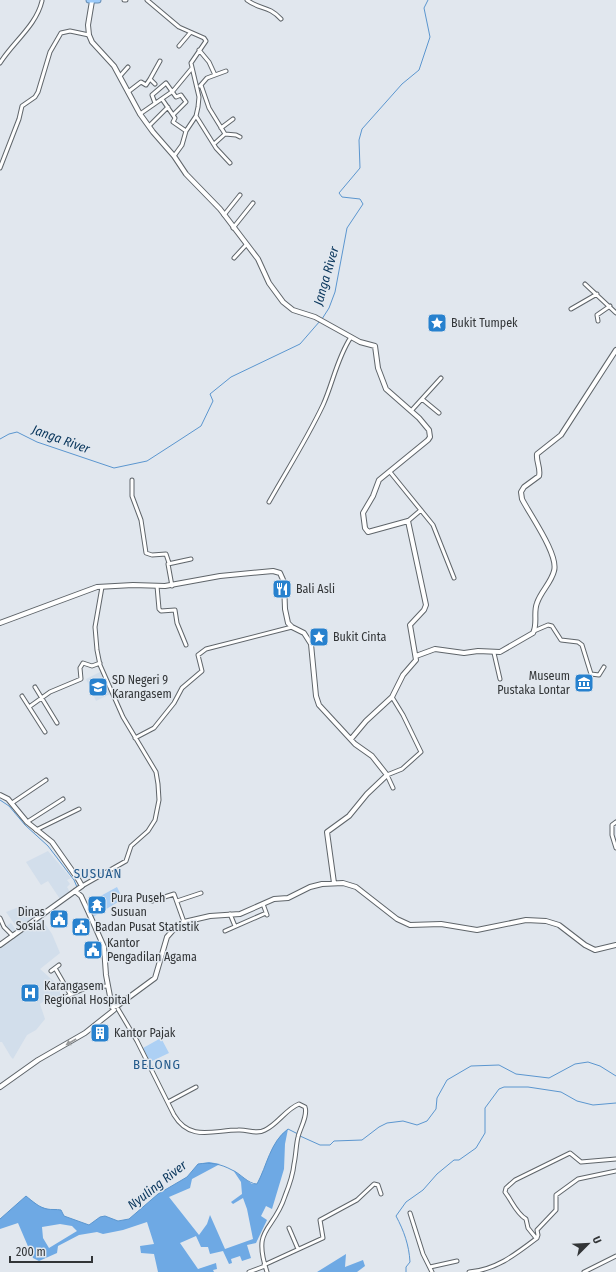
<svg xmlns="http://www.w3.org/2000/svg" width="616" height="1272" viewBox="0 0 616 1272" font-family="'Fira Sans Condensed',sans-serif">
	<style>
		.built { fill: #d2deeb }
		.green { fill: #add0f4 }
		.forest { fill: #6ea9e4; fill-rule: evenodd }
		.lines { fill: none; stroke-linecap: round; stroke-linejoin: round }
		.stream { stroke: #5b96cf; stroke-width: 1 }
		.minor-casing { stroke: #5f656a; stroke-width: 5 }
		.tertiary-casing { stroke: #5f656a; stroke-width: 6 }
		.trunk-casing { stroke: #678eb4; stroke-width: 7 }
		.minor { stroke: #fff; stroke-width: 3 }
		.tertiary { stroke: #fff; stroke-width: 4 }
		.trunk { stroke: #9ccbfa; stroke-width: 5 }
		.oneway { fill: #989a9b }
		.labels { text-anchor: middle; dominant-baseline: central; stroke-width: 3; stroke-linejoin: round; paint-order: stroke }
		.poi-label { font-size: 12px; fill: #323537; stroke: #e1e7ee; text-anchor: start }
		.water-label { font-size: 13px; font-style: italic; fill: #09365c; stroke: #e1e7ee }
		.neighbourhood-label { font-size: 13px; letter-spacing: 1px; fill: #21588a; stroke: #e1e7ee }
	</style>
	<rect width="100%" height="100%" fill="#e1e7ee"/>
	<!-- built -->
	<path class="built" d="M100,672L110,694L96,701L86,679Z
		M48,851L71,878L67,880L70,884L67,887L70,892L60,899L48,881L41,885L26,862Z
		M24,905L27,908L32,907L38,915L18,929L6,912Z
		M41,918L52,934L60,953L40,969L59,986L61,999L53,1002L52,999L44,1001L40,1004L45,1019L36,1030L27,1035L13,1059L11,1057L2,1042H0V949L13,940L4,927L11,923L19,934Z"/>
	<!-- green -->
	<path class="green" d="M117,887L123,899L93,917L86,904Z
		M161,1038L169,1053L150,1062L143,1048Z"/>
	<!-- forest -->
	<path class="forest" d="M288,1129L285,1144L284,1169L272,1209L266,1206L261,1216L267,1220L256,1243L247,1245L251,1258L242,1261L240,1256L231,1259L232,1263L229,1264L223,1251L210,1254L208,1247H201L196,1236L180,1243L198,1269L216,1263L217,1269L213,1270L214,1272H158L154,1254L141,1253L140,1246L154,1244L147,1222L123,1230L103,1234L97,1232L79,1235L58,1246L57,1253L39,1261L33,1258L18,1223L0,1229V1219L26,1196L39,1206L48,1209L61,1210L64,1216L89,1225L100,1217L105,1216L118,1221L129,1219L158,1194L187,1177L198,1164L209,1162L220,1164L192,1179L190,1188L169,1197L199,1235L207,1224L210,1215L225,1249L253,1239L247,1209L243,1198L233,1204L231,1202L242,1194L241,1182L233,1170L252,1184H257C267,1166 270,1142 288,1129ZM60,1224L72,1226L77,1231L49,1248L43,1238L42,1227Z
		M346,1254L345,1267L363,1260L365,1266L357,1272H317Z"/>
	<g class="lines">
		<!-- stream -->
		<path class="stream" d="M322,319L329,308L335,292L347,228L363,204L360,199L342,197L339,193L360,168L359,140L362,129L402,84L419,70L430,37L424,8L428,0
			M0,439L9,434L17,432L37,442L114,468L147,461L178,441L201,426L213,401L210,394L231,377L300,344L320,321
			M0,800L9,806L25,825L48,846L74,880L77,887
			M300,1136L320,1145H330L334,1141L362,1140L379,1127L387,1123L403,1121L417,1125L427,1121L436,1109L437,1098L447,1080L471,1066L499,1065L516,1074L549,1078L575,1064L588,1062L600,1066L616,1076
			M0,1219L26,1196C32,1201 40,1208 47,1209C52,1210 56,1209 61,1210L64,1216L89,1225L100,1217L105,1216L118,1221L129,1219L158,1194L187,1177L198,1164C211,1162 221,1164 232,1170C240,1173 248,1184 257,1184C267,1166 270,1142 288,1129L298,1134
			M406,1272V1267L410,1262C409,1245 404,1231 396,1216L406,1202L423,1190L437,1174L454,1160H459L476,1148L485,1133V1108L499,1089L504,1087H528L561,1092L577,1101L593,1105L616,1103"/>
		<defs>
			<path id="minor" d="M124,0H126
				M147,0L179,27L204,38L206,41L191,63L199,97L198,107L196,116L186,131L182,145L174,156
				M247,0C260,10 268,5 281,19
				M179,46L190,33
				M199,50L209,62L215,75
				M0,63C13,42 36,26 42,1
				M120,76L128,67
				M150,79L160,61
				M201,85L209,108L225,134L214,144
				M200,86L207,78L226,71
				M128,92L141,82L146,85L150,79L155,84
				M162,99L175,118L173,122L186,131
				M155,103L152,95L166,83L176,97L181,95L186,102L173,115
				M140,114L173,91L192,68
				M196,116L216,148L230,163
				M149,126L168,107
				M221,128L233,119
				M225,134L236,135L240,137
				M0,168L19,119L22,106L35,97L38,92L50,52L61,33L70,31L89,35
				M224,215L240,195
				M233,228L253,203
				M234,258L246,245
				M585,284L616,313
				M571,309L597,294
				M598,321L597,315L610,306
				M422,399L439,413
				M411,411L441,378
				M390,472L433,525L454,578
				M132,480V496L141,520L146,553L152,555L166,554L169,563
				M269,502C287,470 307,439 323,405C333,383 337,358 351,337
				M408,521L421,510
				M157,586L159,609L161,611L175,610L177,623L186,645
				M172,586L168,564L191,559
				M534,631L548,625L552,626L561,640L578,642L582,645L591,674L599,675L604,667
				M494,653L500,679
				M35,687L57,723
				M22,696L45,732
				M392,697L403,715L421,752L402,769L387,775L393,788
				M29,707L50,692L81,679L80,668L83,663L92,666L100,663
				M135,738L154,728L174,703L182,688L202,671L198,655L206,649L292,627
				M12,803L46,780
				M27,822L63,799
				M616,822L612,825V835L616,848
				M36,830L79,809
				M82,886L126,861L131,846L148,831L155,820L159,800L158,784L156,772L123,717L100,665L97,650L95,627L102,587
				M152,901L174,894L184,922
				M177,901L201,893
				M263,904L267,915
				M230,914L235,926
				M0,918L4,927L13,936
				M225,931L266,913
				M55,968L70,994
				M51,971L59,965
				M63,998L88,987L108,986
				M118,1009L137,1041L174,1115C190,1142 214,1130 238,1130C247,1129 256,1135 265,1130C278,1124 286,1109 299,1104L305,1107C308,1116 300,1128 298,1137C296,1145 296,1155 294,1164C293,1175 289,1186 285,1196C273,1233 252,1226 267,1272
				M168,1102L196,1087
				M410,1213L423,1254L432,1272
				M289,1228L298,1249
				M536,1238L528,1228L526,1219C516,1213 512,1201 505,1192L506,1188L515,1180L570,1153L581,1162L616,1159
				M264,1265L323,1238L320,1220L357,1200L374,1184L378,1185L381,1194
				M430,1267L457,1261
				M249,1272L265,1266
				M469,1272C496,1270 516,1254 537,1238L538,1235L537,1230L556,1210V1195L578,1179L616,1171
				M584,1272L616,1256"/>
			<path id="tertiary" d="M92,1L88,25L89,35L92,42L114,66L140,114L153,132L174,156L186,174L220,209L258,259L269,283L283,302L293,310L315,317L360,342L375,346L378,368L386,389L419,418L429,430L430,437L428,440L379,480L373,496L363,513L365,528L368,532L408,521L426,605L424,610L410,625L416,660L403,675L392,697L366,721L351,739
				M0,623L97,587L133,585L165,586L220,576L273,571L280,573L284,582L285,609L288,623L292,627L304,633L311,644L316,696L319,705L355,744L372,756L387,775L367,794L349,816L327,832L334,883
				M416,656L435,649L464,653L478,651L500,652L533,633C538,623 533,613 537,603C541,591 551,583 554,571C559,555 530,515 522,499L521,492L524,487L539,476C541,468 536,462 537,454L561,435L616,350
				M0,795L8,799L27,822L52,842L78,879L82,886L0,945
				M75,891L81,896L88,911L104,947L106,975L112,1007
				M113,1006H117L155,978L167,937L174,929L184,922L210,916L240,914L274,899L288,898L310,887L322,884L343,883L356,887L397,919L410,925L441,924L477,930L526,920L546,921L559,925L585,945L595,950L616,945
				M0,1087L38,1060L85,1033L114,1010"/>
			<path id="trunk" d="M89,0H98"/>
		</defs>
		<!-- minor casing -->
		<use href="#minor" class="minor-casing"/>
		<!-- tertiary casing -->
		<use href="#tertiary" class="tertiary-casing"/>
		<!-- trunk casing -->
		<use href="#trunk" class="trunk-casing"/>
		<!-- minor -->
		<use href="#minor" class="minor"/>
		<!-- tertiary -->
		<use href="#tertiary" class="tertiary"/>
		<!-- trunk -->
		<use href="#trunk" class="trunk"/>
	</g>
	<!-- one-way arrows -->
	<defs><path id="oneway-solid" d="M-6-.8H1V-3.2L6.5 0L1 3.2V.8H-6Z"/></defs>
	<use class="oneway" href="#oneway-solid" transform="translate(71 1042) rotate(150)"/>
	<!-- icons -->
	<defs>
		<symbol id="sight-square" viewBox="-11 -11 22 22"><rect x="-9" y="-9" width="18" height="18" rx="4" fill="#2781ce" stroke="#e1e7ee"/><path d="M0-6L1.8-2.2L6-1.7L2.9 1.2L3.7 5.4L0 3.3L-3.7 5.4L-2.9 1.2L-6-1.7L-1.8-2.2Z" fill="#fff"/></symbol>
		<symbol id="restaurant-square" viewBox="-11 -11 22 22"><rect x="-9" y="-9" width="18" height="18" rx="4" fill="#2781ce" stroke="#e1e7ee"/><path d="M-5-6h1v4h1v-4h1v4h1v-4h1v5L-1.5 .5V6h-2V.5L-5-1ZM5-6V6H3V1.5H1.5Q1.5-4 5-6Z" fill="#fff"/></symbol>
		<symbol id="museum-square" viewBox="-11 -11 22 22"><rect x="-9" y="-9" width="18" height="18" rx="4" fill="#2781ce" stroke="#e1e7ee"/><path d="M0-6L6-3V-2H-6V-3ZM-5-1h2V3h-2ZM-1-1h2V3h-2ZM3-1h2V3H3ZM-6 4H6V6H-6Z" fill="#fff"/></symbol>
		<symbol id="school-square" viewBox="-11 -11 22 22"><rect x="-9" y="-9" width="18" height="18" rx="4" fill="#2781ce" stroke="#e1e7ee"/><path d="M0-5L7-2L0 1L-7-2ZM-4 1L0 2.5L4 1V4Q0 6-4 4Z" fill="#fff"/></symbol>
		<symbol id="temple-square" viewBox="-11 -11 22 22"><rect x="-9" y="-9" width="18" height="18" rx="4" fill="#2781ce" stroke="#e1e7ee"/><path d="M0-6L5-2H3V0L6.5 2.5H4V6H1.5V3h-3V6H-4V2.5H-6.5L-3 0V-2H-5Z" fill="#fff"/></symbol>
		<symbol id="civic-square" viewBox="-11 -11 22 22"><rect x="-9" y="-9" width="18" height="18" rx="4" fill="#2781ce" stroke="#e1e7ee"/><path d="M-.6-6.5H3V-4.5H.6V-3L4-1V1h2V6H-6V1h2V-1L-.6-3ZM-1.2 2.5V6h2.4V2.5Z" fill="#fff"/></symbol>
		<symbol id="hospital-square" viewBox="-11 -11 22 22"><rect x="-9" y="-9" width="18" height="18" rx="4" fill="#2781ce" stroke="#e1e7ee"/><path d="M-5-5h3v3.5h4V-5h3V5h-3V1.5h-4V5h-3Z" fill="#fff"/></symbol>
		<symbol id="building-square" viewBox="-11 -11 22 22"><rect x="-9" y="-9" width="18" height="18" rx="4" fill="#2781ce" stroke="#e1e7ee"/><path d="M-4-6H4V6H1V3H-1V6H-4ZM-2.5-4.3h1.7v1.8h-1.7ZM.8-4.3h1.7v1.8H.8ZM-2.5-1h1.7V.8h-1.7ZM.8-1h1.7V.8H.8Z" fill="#fff"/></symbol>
	</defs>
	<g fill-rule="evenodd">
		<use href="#sight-square" x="426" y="312" width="22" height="22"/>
		<use href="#restaurant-square" x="271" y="578" width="22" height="22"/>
		<use href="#sight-square" x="308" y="626" width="22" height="22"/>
		<use href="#museum-square" x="573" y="672" width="22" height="22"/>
		<use href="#school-square" x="87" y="676" width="22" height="22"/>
		<use href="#temple-square" x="86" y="894" width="22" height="22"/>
		<use href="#civic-square" x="48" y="908" width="22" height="22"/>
		<use href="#civic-square" x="70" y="916" width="22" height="22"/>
		<use href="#civic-square" x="82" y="939" width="22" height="22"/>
		<use href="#hospital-square" x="19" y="982" width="22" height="22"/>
		<use href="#building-square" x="89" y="1022" width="22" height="22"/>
	</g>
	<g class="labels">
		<!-- poi labels -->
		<g class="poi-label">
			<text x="451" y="323">Bukit Tumpek</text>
			<text x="296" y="589">Bali Asli</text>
			<text x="333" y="637">Bukit Cinta</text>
			<text x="570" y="676" text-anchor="end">Museum<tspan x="570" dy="14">Pustaka Lontar</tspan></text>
			<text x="112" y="680">SD Negeri 9<tspan x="112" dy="14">Karangasem</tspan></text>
			<text x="111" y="898">Pura Puseh<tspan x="111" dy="14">Susuan</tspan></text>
			<text x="45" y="912" text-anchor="end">Dinas<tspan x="45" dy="14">Sosial</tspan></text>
			<text x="95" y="927">Badan Pusat Statistik</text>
			<text x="107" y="943">Kantor<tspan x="107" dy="14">Pengadilan Agama</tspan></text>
			<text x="44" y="986">Karangasem<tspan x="44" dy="14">Regional Hospital</tspan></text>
			<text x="114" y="1033">Kantor Pajak</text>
		</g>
		<!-- water labels -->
		<g class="water-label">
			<text transform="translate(326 276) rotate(-74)">Janga River</text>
			<text transform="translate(61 439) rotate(20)">Janga River</text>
			<text transform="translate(157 1185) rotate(-38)">Nyuling River</text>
		</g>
		<!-- neighbourhood labels -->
		<g class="neighbourhood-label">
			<text x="98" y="873">SUSUAN</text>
			<text x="157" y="1064">BELONG</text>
		</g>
	</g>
	<!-- north arrow -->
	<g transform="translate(588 1244) rotate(66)" stroke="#e1e7ee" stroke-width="3" paint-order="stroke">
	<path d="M0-3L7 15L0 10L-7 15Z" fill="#323537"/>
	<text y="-6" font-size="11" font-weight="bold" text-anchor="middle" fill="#323537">U</text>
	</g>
	<!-- scale -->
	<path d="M10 1256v6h82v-6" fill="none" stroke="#323537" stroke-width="2"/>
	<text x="16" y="1256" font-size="12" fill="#323537" stroke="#e1e7ee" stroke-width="3" paint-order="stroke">200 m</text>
</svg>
